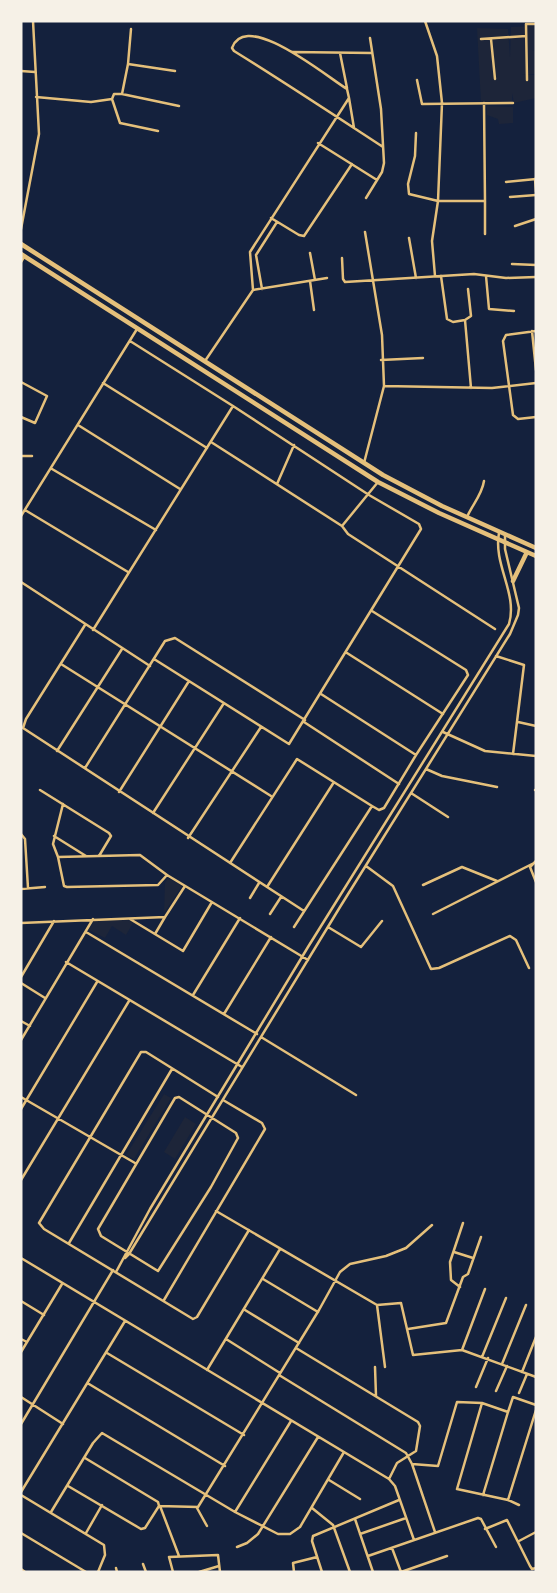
<svg xmlns="http://www.w3.org/2000/svg" width="557" height="1593" viewBox="0 0 557 1593" font-family="Signika,sans-serif">
	<style>
		.green { fill: #1d2539 }
		.lines { fill: none; stroke-linecap: round; stroke-linejoin: round }
		.minor { stroke: #e5c07b; stroke-width: 2.5 }
		.trunk { stroke: #e5c07b; stroke-width: 4.5 }
	</style>
	<rect width="100%" height="100%" fill="#14213d"/>
	<!-- green -->
	<path class="green" d="M536,26V50H532L536,51V74L522,75H536V98L514,103L512,93V104L481,102L477,28L508,29L510,57L511,27Z
		M487,106L513,107V123L499,124L498,119L487,115Z
		M168,878L182,886L164,913L165,883Z
		M128,920L133,923L126,935L112,926L105,938L89,930L94,921Z
		M164,1094L171,1098L134,1159L126,1155Z
		M185,1117L196,1124L175,1159L164,1152Z"/>
	<g class="lines">
		<!-- minor -->
		<path class="minor" d="M425,21L437,56L442,103L438,201L432,241L435,276
			M481,39L526,36
			M491,39L495,79
			M292,52L372,53
			M340,53L347,88
			M128,64L131,29
			M21,71L35,72
			M417,80L422,104L513,103
			M527,80L526,24H536
			M122,94L179,106
			M36,97L91,102L112,99L114,94H122L128,64L175,71
			M349,98L354,128
			M112,99L120,123L158,131
			M416,133L415,156L408,184L409,194L438,201H485L484,103
			M318,143L377,180
			M535,179L536,192
			M506,182L536,179
			M510,197L536,195
			M366,198L382,172L384,163L381,109L370,38
			M271,218L299,235L304,236L352,164
			M515,226L536,219
			M21,229L39,134L33,21
			M485,234V201
			M409,238L416,278
			M310,253L315,280
			M342,258L343,279L345,282L474,274L506,278L536,277
			M21,262L24,257
			M512,264L536,265
			M441,276L447,319L453,322L465,320L471,388
			M486,276L489,309L514,311
			M310,281L314,310
			M262,289L256,255L277,222
			M253,290L327,278
			M465,320L471,316L468,289
			M532,331L536,370
			M536,331L506,335L503,341L513,415L518,419L536,417
			M130,341L233,406L369,495L419,524L421,529L289,744L154,659
			M381,360L423,358
			M205,361L253,290L250,252L349,98L347,89C327,77 246,9 232,48L234,51C284,82 334,115 383,147
			M21,382L47,396L35,423L21,417
			M103,383L207,448
			M384,386L492,388L536,383
			M78,425L180,489
			M211,442L342,526L378,482
			M21,456H32
			M364,463L384,386L382,335L365,232
			M52,469L156,530
			M277,484L294,445
			M25,510L128,572
			M21,516L137,329
			M467,517C472,505 482,495 484,481
			M342,526L348,534L495,629
			M21,582L150,666
			M85,625L26,719L23,728L304,911
			M93,630L233,406
			M347,653L443,714
			M496,656L524,665L513,754
			M61,664L271,796
			M321,694L416,755
			M304,722L399,784
			M518,722L536,726
			M443,732L485,751L536,756
			M57,751L122,649
			M85,768L165,641L175,638L305,720
			M426,769L442,776L497,787
			M40,790L109,833L111,836L99,856
			M535,790H536
			M119,792L189,681
			M411,793L448,817
			M63,804L53,844L58,857L140,855L167,875L308,960
			M153,813L224,703
			M21,834L25,839L28,888
			M54,836L86,856
			M188,838L261,727
			M58,857L64,886L67,887L158,885L167,875
			M536,861L530,867L536,882
			M230,863L297,759L372,806L379,810L384,808L416,755L468,675L466,670L372,611
			M366,866L393,886L431,969L439,968L510,936L516,940L529,968
			M423,885L462,867L497,881
			M267,887L334,782
			M21,889L45,887
			M250,898L259,883
			M270,914L281,897
			M433,914L534,863
			M130,919L183,951L212,902
			M21,923L165,917L185,886
			M294,927L372,806
			M328,927L361,947L382,921
			M86,932L257,1034
			M155,934L165,917
			M66,962L242,1067
			M21,977L54,921
			M21,983L45,998
			M193,995L240,918
			M224,1014L271,937
			M21,1021L30,1026
			M261,1037L356,1095
			M21,1040L93,919
			M21,1097L135,1163
			M179,1097L236,1133L238,1138L211,1187L158,1271L101,1236L98,1229L175,1098Z
			M218,1097L146,1052H141L39,1223L44,1229L193,1319L197,1317L249,1230
			M21,1109L97,982
			M21,1180L129,1001
			M216,1211L377,1305L401,1303L413,1355L462,1350L536,1377
			M69,1243L172,1069
			M454,1252L473,1258
			M21,1258L389,1479L395,1486L414,1540
			M125,1258L129,1254L340,907L510,634L518,615L519,608L505,549V536
			M116,1272L150,1209L308,947L509,624C518,593 493,565 499,533
			M263,1279L318,1312
			M460,1287L451,1280L450,1262L463,1223
			M164,1300L265,1129L262,1123L223,1100
			M21,1301L44,1315
			M377,1305L385,1367
			M245,1310L299,1343
			M408,1329L446,1323L463,1277L468,1274L481,1237
			M21,1339L27,1342
			M226,1339L280,1373
			M296,1348L418,1422L420,1426L416,1451L397,1463L389,1479
			M462,1350L485,1289
			M21,1352L62,1284
			M107,1353L244,1435
			M482,1357L506,1298
			M502,1364L526,1305
			M375,1367L376,1396
			M207,1370L280,1249
			M522,1372L536,1337
			M279,1375L406,1453L412,1464L435,1532
			M89,1384L225,1466
			M476,1387L488,1358
			M496,1391L507,1366
			M519,1393L527,1374
			M21,1397L63,1424
			M508,1412L513,1397L536,1405
			M21,1424L113,1270
			M85,1458L158,1502L159,1506
			M412,1464L438,1466L457,1402L482,1403
			M329,1480L360,1499
			M68,1486L141,1529L145,1528L159,1506L198,1507L319,1310L340,1272L350,1264L386,1256L406,1248L432,1225
			M21,1492L125,1321
			M21,1495L104,1545L105,1555L98,1572
			M483,1495L508,1412L482,1403L457,1489L508,1500L536,1410
			M508,1500L519,1505
			M160,1506L179,1556
			M197,1508L207,1526
			M312,1508L333,1525L350,1572
			M51,1512L93,1443L102,1433L235,1512L278,1534H290L300,1527L344,1452
			M235,1512L291,1421
			M355,1519L373,1572
			M485,1529L507,1520L530,1566L532,1569L536,1568
			M21,1533L86,1572
			M86,1533L102,1505
			M360,1534L406,1518
			M519,1541L536,1532
			M237,1547L247,1543L258,1534L318,1437
			M392,1548L401,1572
			M368,1556L478,1518L481,1519L496,1547
			M143,1564L146,1572
			M116,1568L117,1572
			M21,1569L25,1572
			M173,1572L169,1557L218,1555L220,1572
			M199,1572L219,1566
			M294,1572L293,1563L317,1557
			M322,1572L312,1541L313,1536L399,1500
			M401,1572L447,1556"/>
		<!-- trunk -->
		<path class="trunk" d="M21,244L383,475L442,506L536,548
			M21,254L378,482L439,513L536,556
			M513,581L527,552"/>
	</g>
	<!-- border -->
	<rect width="557" height="1593" fill="none" stroke="#f6f1e7" stroke-width="45"/>
</svg>
